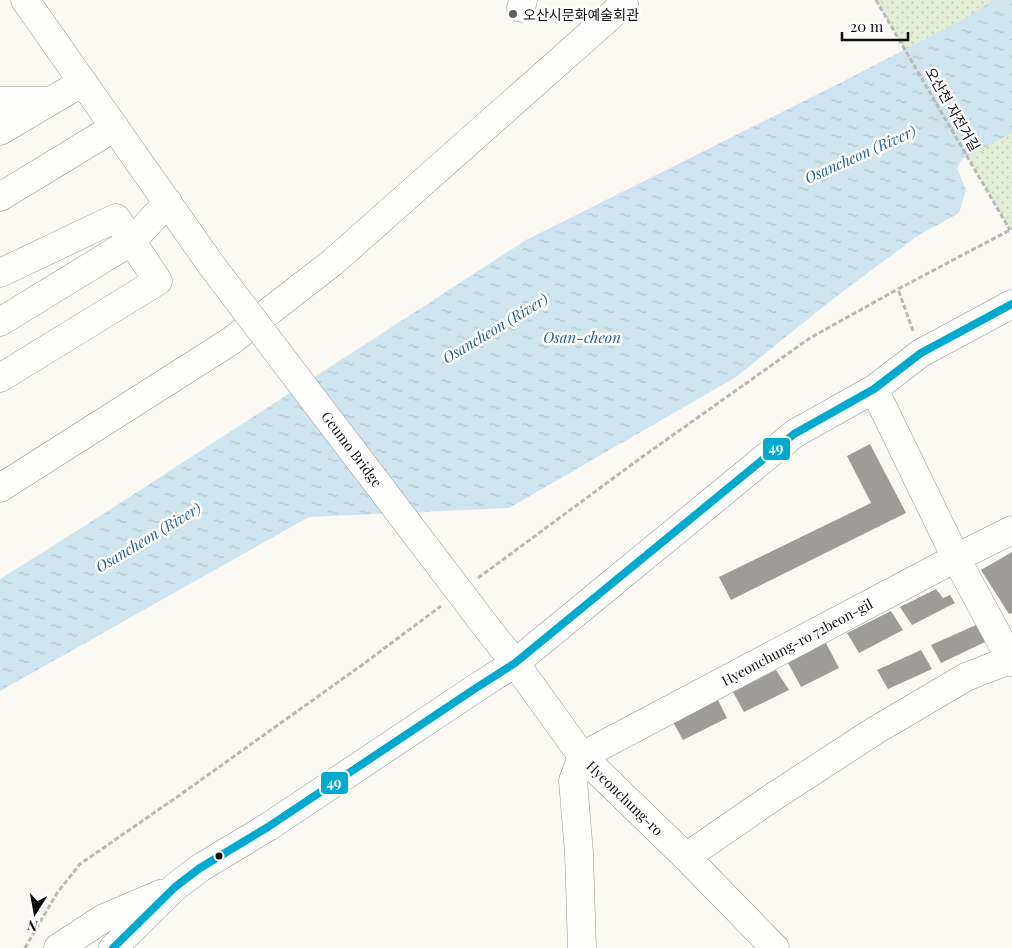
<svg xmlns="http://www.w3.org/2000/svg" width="1012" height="948" viewBox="0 0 1012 948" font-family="'Playfair Display','Noto Sans KR',serif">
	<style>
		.park { fill: url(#park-dots) }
		.water { fill: url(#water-ripples) }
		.building { fill: #9e9c99 }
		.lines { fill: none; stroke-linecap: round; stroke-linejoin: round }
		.minor-casing { stroke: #949492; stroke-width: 29 }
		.path { stroke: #b8b8b7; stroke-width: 3; stroke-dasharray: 5 2.5; stroke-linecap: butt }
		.minor { stroke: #fefefd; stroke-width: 28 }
		.minor-bridge-casing { stroke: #949492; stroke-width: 29; stroke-linecap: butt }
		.minor-bridge { stroke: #fefefd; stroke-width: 28 }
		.bus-1-casing { stroke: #fff; stroke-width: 11 }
		.bus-1 { stroke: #00a9ce; stroke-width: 8 }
		.poi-dot { fill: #61605e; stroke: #fff; stroke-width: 2 }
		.bus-dot { fill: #0e0e0e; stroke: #fff; stroke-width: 2 }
		.labels { text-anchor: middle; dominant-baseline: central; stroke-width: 5; stroke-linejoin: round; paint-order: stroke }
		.poi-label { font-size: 14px; fill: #0e0e0e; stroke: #fff; text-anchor: start }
		.street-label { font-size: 14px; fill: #0e0e0e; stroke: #fff }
		.water-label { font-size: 15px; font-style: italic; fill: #266291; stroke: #fff }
		.line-badge { stroke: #fff; stroke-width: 2 }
		.badge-label { font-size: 14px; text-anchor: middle; font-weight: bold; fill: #fff }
	</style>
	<defs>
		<pattern id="park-dots" width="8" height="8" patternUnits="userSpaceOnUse" patternTransform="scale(1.25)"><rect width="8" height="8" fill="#e4edd6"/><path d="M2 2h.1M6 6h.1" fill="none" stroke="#c2cab6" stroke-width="1.8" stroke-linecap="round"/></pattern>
		<pattern id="water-ripples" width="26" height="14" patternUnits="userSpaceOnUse" patternTransform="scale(1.25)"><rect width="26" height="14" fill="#cee5f0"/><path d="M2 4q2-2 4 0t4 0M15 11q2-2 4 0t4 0" fill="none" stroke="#b0c3cd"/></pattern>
	</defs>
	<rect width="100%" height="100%" fill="#faf9f4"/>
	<!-- park -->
	<path class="park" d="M876,0H1012V229L1010,230Z"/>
	<!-- water -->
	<path class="water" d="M993,0H1012V133L962,159L957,168L966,190L959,213L919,235L838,295L736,377L509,508L309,517L0,691V579L83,527L526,240L838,84L968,17Z"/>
	<!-- building -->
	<path class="building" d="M870,444L906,513L731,600L719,577L871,503L847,456Z
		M1012,552V613L1009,614L981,570Z
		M936,589L943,598L950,595L955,603L912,625L900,607Z
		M891,611L903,630L859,653L847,633Z
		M976,625L985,642L941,663L931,645Z
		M826,643L839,668L801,687L788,663Z
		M921,650L932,669L888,689L877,670Z
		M776,670L789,690L744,712L733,692Z
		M718,700L727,718L683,740L673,722Z"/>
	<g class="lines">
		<defs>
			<path id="minor" d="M25,0L212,266
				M521,8L523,0
				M0,101H49
				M0,131L83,82
				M0,197L115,127
				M0,273L116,218L158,281L0,378
				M0,322L132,241L168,202
				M874,389L956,558L1012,662
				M0,488L231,341L333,262L624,4
				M491,633L515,663L582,756L686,857L775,948
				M686,857L773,797L876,730L966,677L1012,659
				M58,948L104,918L160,894
				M113,948L175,887L200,868L268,827L476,688L515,663L794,434L874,389L921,353L1012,304
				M582,948L579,853L573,781L582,756L956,558L1012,530"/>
		</defs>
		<!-- minor casing -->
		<use href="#minor" class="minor-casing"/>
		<!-- path -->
		<path class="path" d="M876,0L1010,230
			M913,331L898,289L1012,229
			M478,578L642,457L810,338L898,289
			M25,948L57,893L80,864L177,797L362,665L441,606"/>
		<!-- minor -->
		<use href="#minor" class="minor"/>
		<defs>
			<path id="minor-bridge" d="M212,266L491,633"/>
		</defs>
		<!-- minor-bridge casing -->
		<use href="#minor-bridge" class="minor-bridge-casing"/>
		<!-- minor-bridge -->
		<use href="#minor-bridge" class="minor-bridge"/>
		<defs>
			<path id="bus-1" d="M113,948L175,887L200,868L268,827L476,688L515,663L794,434L874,389L921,353L1012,304"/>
		</defs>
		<!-- bus-1 casing -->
		<use href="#bus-1" class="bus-1-casing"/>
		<!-- bus-1 -->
		<use href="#bus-1" class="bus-1"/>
	</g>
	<!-- markers -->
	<circle class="poi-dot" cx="513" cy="14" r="5"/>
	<circle class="bus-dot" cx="219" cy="856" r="4.5"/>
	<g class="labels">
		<!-- poi labels -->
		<g class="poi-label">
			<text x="523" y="14">오산시문화예술회관</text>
		</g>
		<!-- street labels -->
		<g class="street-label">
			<text transform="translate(953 109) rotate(60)">오산천 자전거길</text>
			<text transform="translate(352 449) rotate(53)">Geumo Bridge</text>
			<text transform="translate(797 642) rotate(-28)">Hyeonchung-ro 72beon-gil</text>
			<text transform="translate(625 798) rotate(44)">Hyeonchung-ro</text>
		</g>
		<!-- water labels -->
		<g class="water-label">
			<text transform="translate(860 154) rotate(-24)">Osancheon (River)</text>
			<text transform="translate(495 328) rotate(-31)">Osancheon (River)</text>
			<text x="582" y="337">Osan-cheon</text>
			<text transform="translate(148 537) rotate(-31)">Osancheon (River)</text>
		</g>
	</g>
	<g class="line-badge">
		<rect x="762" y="437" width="29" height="24" rx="5" fill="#00a9ce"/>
		<rect x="320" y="771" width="29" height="24" rx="5" fill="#00a9ce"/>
	</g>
	<g class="badge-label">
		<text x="776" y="453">49</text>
		<text x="334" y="788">49</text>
	</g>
	<!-- north arrow -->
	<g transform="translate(35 913) rotate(191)" stroke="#ffffff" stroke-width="4" paint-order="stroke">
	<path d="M0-4L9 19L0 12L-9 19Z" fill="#0e0e0e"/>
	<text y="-8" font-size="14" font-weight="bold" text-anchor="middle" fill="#0e0e0e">N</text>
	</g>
	<!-- scale -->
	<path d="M842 32v8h66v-8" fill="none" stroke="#0e0e0e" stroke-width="2.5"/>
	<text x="850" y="32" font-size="15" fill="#0e0e0e" stroke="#ffffff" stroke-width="4" paint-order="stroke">20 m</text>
</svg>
